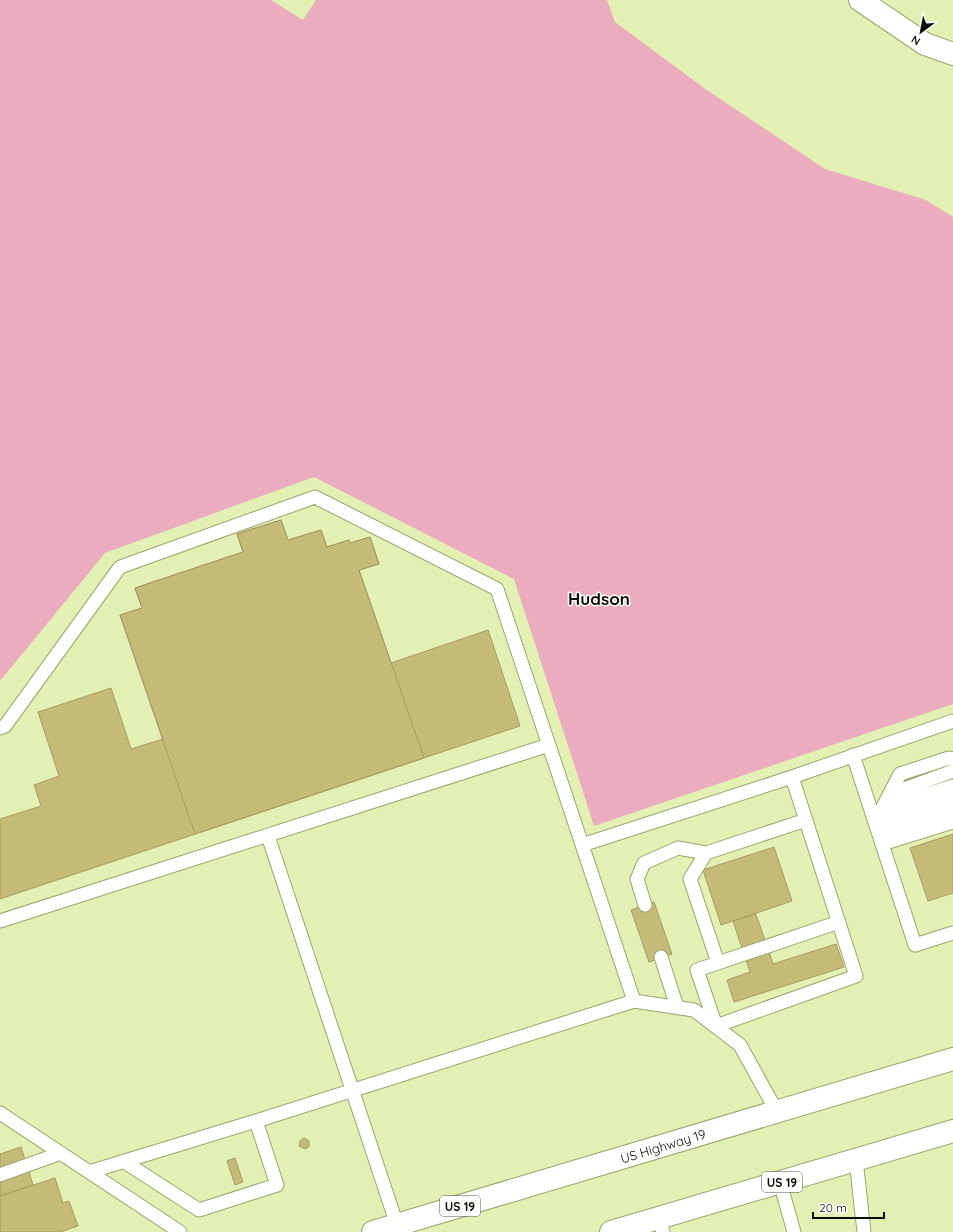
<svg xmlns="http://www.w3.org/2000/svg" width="953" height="1232" viewBox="0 0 953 1232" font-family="Quicksand,sans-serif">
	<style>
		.green { fill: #ebacbf }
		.building { fill: #c6ba79; stroke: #a79c5f }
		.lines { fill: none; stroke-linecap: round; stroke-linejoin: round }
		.service-casing { stroke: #98a66b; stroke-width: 15 }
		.minor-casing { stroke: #98a66b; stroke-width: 24 }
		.trunk-casing { stroke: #98a66b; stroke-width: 24 }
		.service { stroke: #fff; stroke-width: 13 }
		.minor { stroke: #fff; stroke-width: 22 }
		.trunk { stroke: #fff; stroke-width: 22 }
		.labels { text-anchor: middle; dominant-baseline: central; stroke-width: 3; stroke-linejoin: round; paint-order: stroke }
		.shield { fill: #fff; stroke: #54564c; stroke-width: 1 }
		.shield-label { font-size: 12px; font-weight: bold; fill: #0a0e00 }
		.street-label { font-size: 13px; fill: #0a0e00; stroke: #fff }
		.district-label { font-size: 17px; font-weight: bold; fill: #0a0e00; stroke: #fff }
	</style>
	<rect width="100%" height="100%" fill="#e2f1b3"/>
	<!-- green -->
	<path class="green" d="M0,0H271L303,20L316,0H607L615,22L704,88L825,169L926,200L953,217V704L594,826L514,579L314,477L105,553L0,681Z"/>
	<!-- building -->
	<path class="building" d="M281,520L288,540L321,530L327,547L349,540L350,543L370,537L379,564L359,570L391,663L488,630L520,726L0,899V819L41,806L34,785L59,776L38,712L111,688L131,749L163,739L120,615L142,608L135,588L243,552L237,534Z
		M281,520L288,540L321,530L327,547L349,540L350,543L370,537L379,564L359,570L424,758L195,834L120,615L142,608L135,588L243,552L237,534Z
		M953,834V893L928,901L910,848Z
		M774,847L792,901L721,925L703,870Z
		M654,902L672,954L649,962L631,910Z
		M756,914L773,964L836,944L844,967L734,1002L727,980L750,972L733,921Z
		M304,1138L309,1141V1147L305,1149L299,1146L300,1141Z
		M21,1147L33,1185L0,1196V1154Z
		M235,1158L243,1182L235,1185L227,1161Z
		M55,1178L63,1203L69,1201L78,1226L60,1232H0V1196Z"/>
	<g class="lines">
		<defs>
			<path id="service" d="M0,728L5,726L120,567L315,497L497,589L634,1001
				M853,755L915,945L953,933
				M792,777L856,976L716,1026L697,970L839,922
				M890,794L953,771
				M882,809L953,786
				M875,822L900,774L949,758L953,759
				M875,822L953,798
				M879,834L953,811
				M268,836L397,1225
				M882,844L953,822
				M582,845L792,777L953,721
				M645,905L637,879L644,863L678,848L706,853
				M0,921L549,745
				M661,957L677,1007
				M718,963L690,879L706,853L806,820
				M0,1113L180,1232
				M856,1160L864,1232
				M123,1161L199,1210L277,1185L256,1121
				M89,1172L256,1121L634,1001L694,1010L740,1045L777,1112
				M0,1175L61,1153
				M780,1182L794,1232
				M659,1218L663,1232"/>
			<path id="minor" d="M860,0L925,44L953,54"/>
			<path id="trunk" d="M373,1232L953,1059
				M611,1232L953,1131"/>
		</defs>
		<!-- service casing -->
		<use href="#service" class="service-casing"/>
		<!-- minor casing -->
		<use href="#minor" class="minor-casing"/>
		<!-- trunk casing -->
		<use href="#trunk" class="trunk-casing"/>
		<!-- service -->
		<use href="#service" class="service"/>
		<!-- minor -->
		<use href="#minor" class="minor"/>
		<!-- trunk -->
		<use href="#trunk" class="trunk"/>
	</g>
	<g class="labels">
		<!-- shield labels -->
		<g class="shield">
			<rect x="762" y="1172" width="40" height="20" rx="3"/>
			<rect x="440" y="1196" width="40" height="20" rx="3"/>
		</g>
		<g class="shield-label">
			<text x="782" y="1182">US 19</text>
			<text x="460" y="1206">US 19</text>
		</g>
		<!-- street labels -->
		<g class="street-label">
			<text transform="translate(663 1146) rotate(-17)">US Highway 19</text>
		</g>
		<!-- district labels -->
		<g class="district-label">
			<text x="599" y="598">Hudson</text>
		</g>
	</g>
	<!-- north arrow -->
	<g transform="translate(921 32) rotate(212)" stroke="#ffffff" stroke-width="3" paint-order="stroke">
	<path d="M0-3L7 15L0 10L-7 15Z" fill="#0a0e00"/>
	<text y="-6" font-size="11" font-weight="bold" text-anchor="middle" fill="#0a0e00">N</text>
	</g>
	<!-- scale -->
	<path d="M813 1212v6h71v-6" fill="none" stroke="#0a0e00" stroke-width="2"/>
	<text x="819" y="1212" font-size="12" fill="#0a0e00" stroke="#ffffff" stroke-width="3" paint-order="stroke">20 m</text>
</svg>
